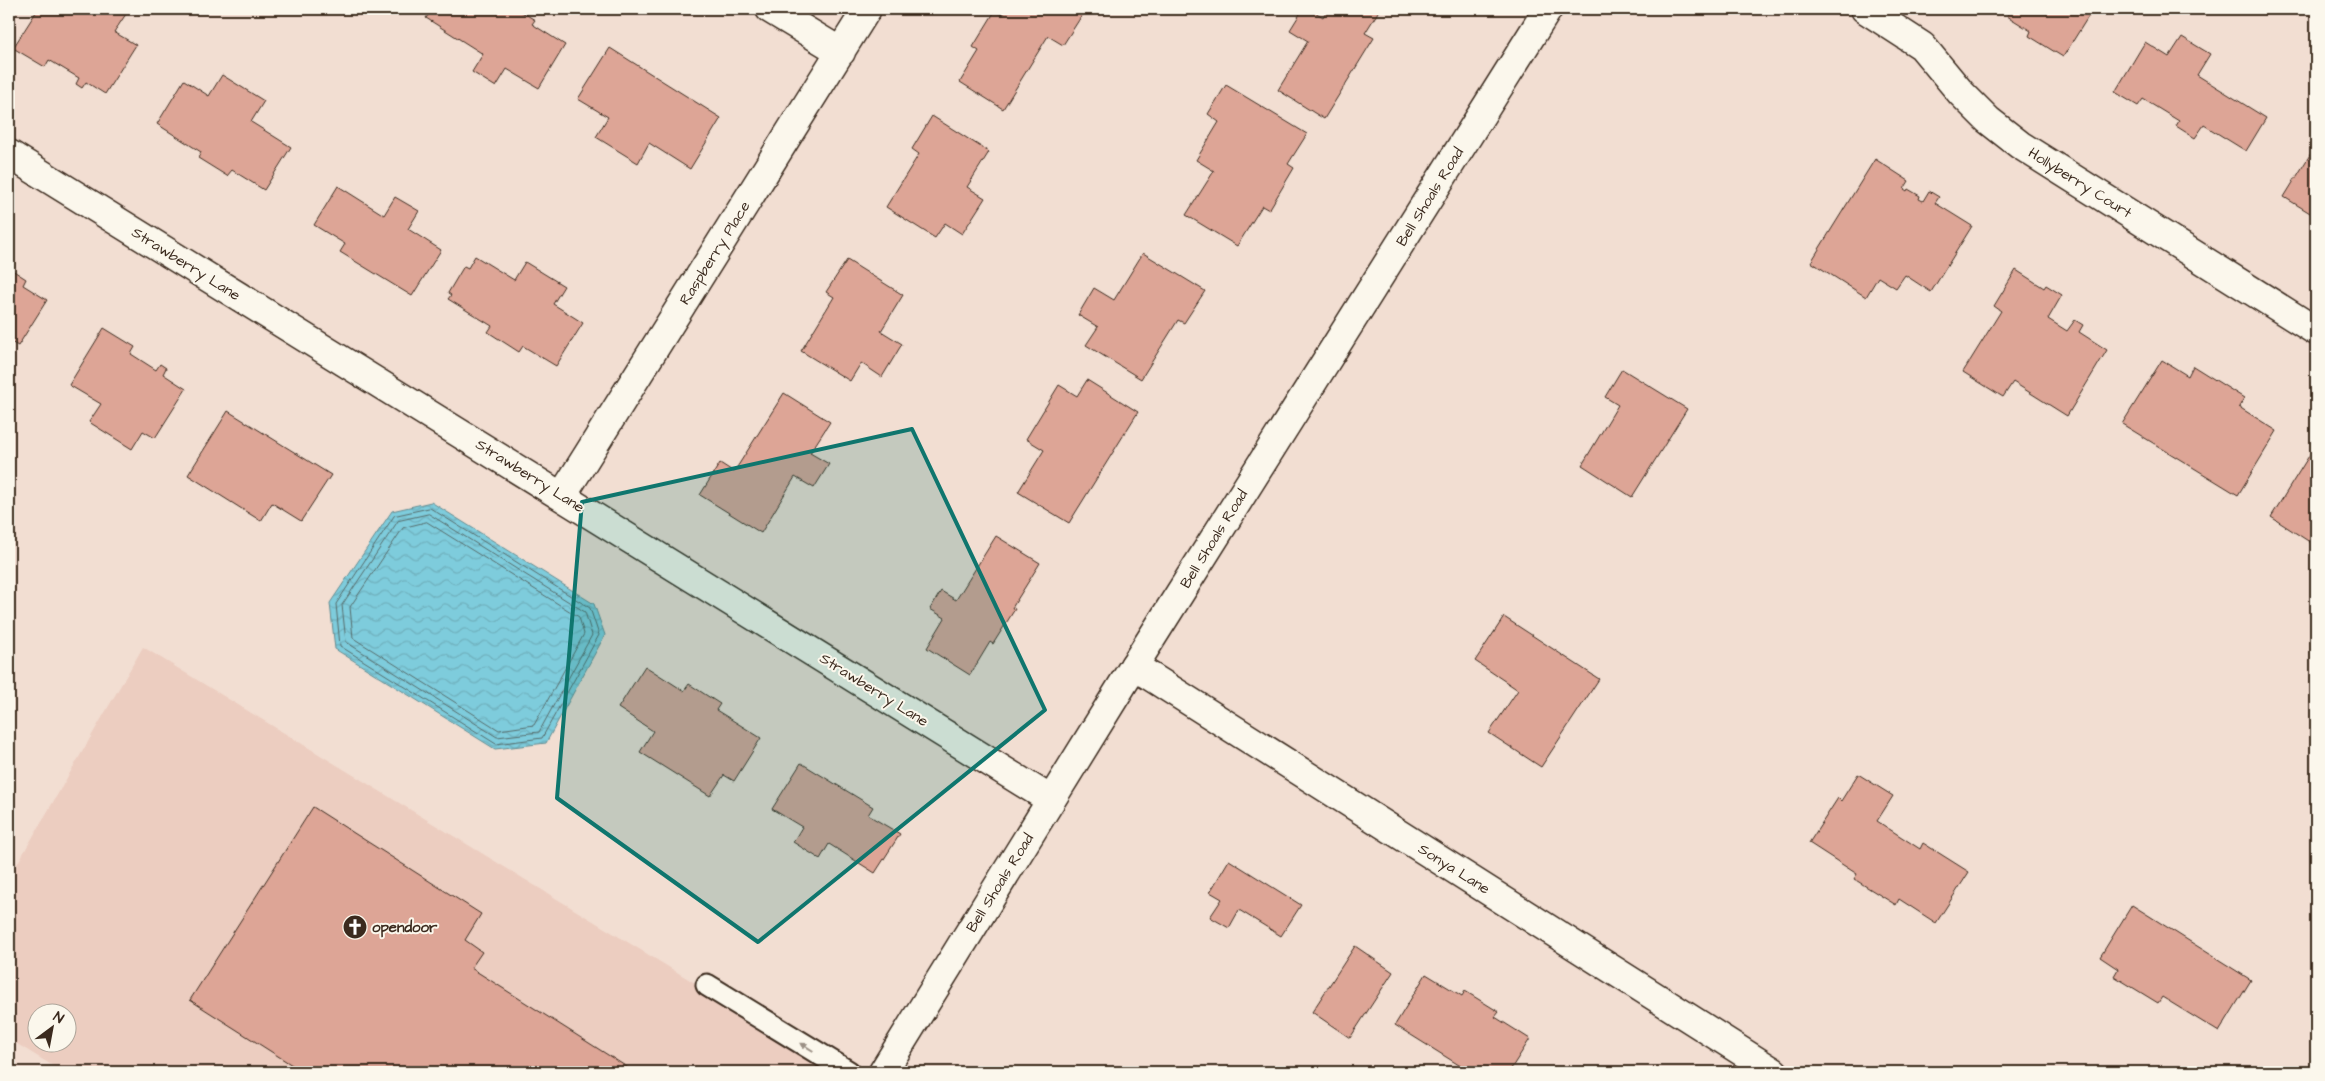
<svg xmlns="http://www.w3.org/2000/svg" width="2325" height="1081" viewBox="0 0 2325 1081" font-family="'Architects Daughter',sans-serif">
	<style>
		.built { fill: #eccdc0; fill-rule: evenodd }
		.water { fill: url(#water-waves); stroke: #638b90 }
		.lines { fill: none; stroke-linecap: round; stroke-linejoin: round }
		.shore { stroke: #566b6a; stroke-width: 1 }
		.building { fill: #dda596; stroke: #3b2a1e }
		.service-casing { stroke: #3b2a1e; stroke-width: 25 }
		.minor-casing { stroke: #3b2a1e; stroke-width: 31 }
		.secondary-casing { stroke: #3b2a1e; stroke-width: 31 }
		.service { stroke: #fbf7ec; stroke-width: 21 }
		.minor { stroke: #fbf7ec; stroke-width: 28 }
		.secondary { stroke: #fbf7ec; stroke-width: 28 }
		.oneway { fill: #9b9085 }
		.marked { fill: #0f766e; fill-opacity: 0.2; stroke: #0f766e; stroke-width: 4; stroke-linejoin: round }
		.labels { text-anchor: middle; dominant-baseline: central; stroke-width: 4; stroke-linejoin: round; paint-order: stroke }
		.street-label { font-size: 15px; fill: #3b2a1e; stroke: #fbf7ec }
		.poi-label { font-size: 15px; font-weight: bold; fill: #3b2a1e; stroke: #fbf7ec; text-anchor: start }
	</style>
	<defs>
		<pattern id="water-waves" width="16" height="10" patternUnits="userSpaceOnUse" patternTransform="scale(1.25)"><rect width="16" height="10" fill="#7eccdc"/><path d="M0 5q4-4 8 0t8 0" fill="none" stroke="#6eafbc"/></pattern>
	</defs>
	<rect width="100%" height="100%" fill="#f2ded2"/>
	<filter id="ink" filterUnits="userSpaceOnUse"><feTurbulence type="fractalNoise" baseFrequency=".02" numOctaves="2"/><feDisplacementMap in="SourceGraphic" scale="10" xChannelSelector="R" yChannelSelector="G"/><feConvolveMatrix kernelMatrix="1 2 1 2 8 2 1 2 1" color-interpolation-filters="sRGB"/></filter>
	<g filter="url(#ink)">
		<!-- built -->
		<path class="built" d="M143,647L841,1072H63L9,1039V878ZM38,1014H68V1044H38Z"/>
		<!-- water -->
		<path class="water" d="M431,502L594,604L605,635L546,743L495,749L335,649L330,603L392,511Z"/>
		<g class="lines">
			<!-- shore -->
			<path class="shore" d="M430,508L590,608L599,635L542,738L496,744L340,646L336,604L394,516Z
				M429,514L585,612L592,635L539,732L497,737L346,642L342,605L398,521Z
				M427,522L579,617L584,634L534,725L499,730L353,638L350,607L403,528Z"/>
		</g>
		<!-- building -->
		<path class="building" d="M38,9H117L126,14L114,32L136,45L105,94L86,82L82,88L76,84L79,78L49,60L45,67L13,48Z
			M432,9H517L535,20L532,24L565,45L539,88L507,69L496,87L472,72L483,54L426,18Z
			M1005,9H1086L1063,45L1048,36L1003,109L960,82L979,51L973,47L995,11L1002,15Z
			M1303,9H1310L1323,17L1327,10L1326,9H1380L1365,33L1374,38L1324,119L1278,90L1308,41L1290,30Z
			M2012,9H2093L2063,57L2029,36L2031,31L2007,16Z
			M2182,37L2210,54L2197,75L2266,118L2246,151L2204,125L2195,138L2176,126L2179,121L2143,99L2138,106L2115,92L2145,42L2169,57Z
			M610,48L721,118L690,169L649,143L638,163L596,137L608,117L578,99Z
			M222,75L264,101L251,122L291,147L264,190L232,170L227,176L198,158L201,152L157,124L184,80L209,96Z
			M1226,85L1307,134L1288,164L1294,168L1269,210L1262,206L1237,246L1186,215L1214,171L1196,160L1219,122L1208,114Z
			M932,116L989,152L967,187L985,198L962,234L945,223L935,238L886,207L919,154L912,149Z
			M2316,145V214L2315,216L2284,197Z
			M1875,159L1909,181L1904,189L1907,191L1908,189L1920,196L1919,199L1923,201L1929,191L1939,197L1935,203L1972,226L1931,292L1905,275L1896,288L1878,277L1866,297L1811,262Z
			M338,186L384,215L395,197L419,211L408,229L441,250L412,296L340,252L345,244L314,225Z
			M1143,253L1205,291L1184,323L1178,320L1141,379L1086,345L1098,327L1078,315L1094,288L1114,300Z
			M475,256L514,280L525,262L564,286L553,304L583,323L556,366L523,346L519,352L488,332L492,326L448,299L451,295L448,293L464,266L468,268Z
			M847,260L903,295L881,331L902,344L882,377L861,363L850,381L801,351L834,297L826,292Z
			M9,268L26,279L23,285L47,300L18,346L9,341Z
			M2016,270L2044,288L2046,285L2062,295L2048,319L2067,331L2075,320L2083,325L2079,332L2107,350L2067,416L2013,382L2003,397L1963,372L2001,311L1994,306Z
			M104,328L135,347L131,354L156,370L160,364L166,368L163,374L186,389L155,438L143,431L132,449L89,422L101,404L69,385Z
			M2162,360L2188,376L2193,366L2244,398L2239,407L2277,431L2238,495L2122,424Z
			M1622,369L1687,409L1632,497L1582,465L1618,405L1605,397Z
			M1087,380L1138,412L1069,523L1018,492L1044,450L1026,439L1059,385L1077,396Z
			M784,393L830,422L810,453L829,464L814,488L795,477L761,533L700,495L720,463L734,472Z
			M228,411L331,475L301,521L272,503L261,521L188,475Z
			M2312,451L2316,453V546L2271,517Z
			M996,536L1040,563L1012,608L1015,609L993,644L990,642L970,675L927,648L945,618L930,609L941,591L956,600Z
			M1504,617L1599,679L1541,767L1489,733L1518,690L1475,661Z
			M645,666L684,691L689,684L720,704L716,710L761,738L734,781L724,775L710,796L640,752L653,731L618,708Z
			M801,763L873,807L868,815L900,834L875,873L829,844L820,859L793,842L802,827L772,809Z
			M1858,774L1893,796L1877,821L1920,849L1923,843L1969,872L1936,923L1899,899L1896,905L1854,879L1857,874L1809,843L1838,798L1841,801Z
			M313,807L481,914L465,940L482,952L471,968L630,1069L628,1072H303L190,1000Z
			M1229,860L1301,905L1281,936L1239,910L1229,928L1210,917L1222,899L1210,892Z
			M2132,905L2251,980L2219,1032L2162,997L2158,1003L2114,976L2118,969L2100,957Z
			M1355,946L1393,972L1350,1038L1312,1012Z
			M1426,974L1462,996L1465,991L1499,1012L1495,1017L1530,1039L1509,1072H1470L1395,1025Z"/>
		<g class="lines">
			<defs>
				<path id="service" d="M707,985L849,1072"/>
				<path id="minor" d="M770,9L841,52
					M1865,9L1922,46L1961,93L1988,120L2020,145L2316,331
					M9,154L1051,800
					M562,496L867,9
					M1134,666L1774,1072"/>
				<path id="secondary" d="M883,1072L1134,666L1548,9"/>
			</defs>
			<!-- service casing -->
			<use href="#service" class="service-casing"/>
			<!-- minor casing -->
			<use href="#minor" class="minor-casing"/>
			<!-- secondary casing -->
			<use href="#secondary" class="secondary-casing"/>
			<!-- service -->
			<use href="#service" class="service"/>
			<!-- minor -->
			<use href="#minor" class="minor"/>
			<!-- secondary -->
			<use href="#secondary" class="secondary"/>
		</g>
		<!-- one-way arrows -->
		<defs><path id="oneway-solid" d="M-6-.8H1V-3.2L6.5 0L1 3.2V.8H-6Z" transform="scale(1.25)"/></defs>
		<use class="oneway" href="#oneway-solid" transform="translate(807 1047) rotate(-148)"/>
	</g>
	<!-- marked area -->
	<path class="marked" d="M912,429L1045,710L758,942L557,798L582,502Z"/>
	<!-- icons -->
	<defs>
		<symbol id="church-disc" viewBox="-11 -11 22 22"><circle r="9.5" fill="#3b2a1e" stroke="#fbf7ec"/><path d="M-1.2-6h2.4v3.5h3.3v2.4h-3.3V6h-2.4V-.1h-3.3v-2.4h3.3Z" fill="#fff"/></symbol>
	</defs>
	<g fill-rule="evenodd">
		<use href="#church-disc" x="341" y="913" width="28" height="28"/>
	</g>
	<g class="labels">
		<!-- street labels -->
		<g class="street-label">
			<text transform="translate(2080 183) rotate(32)">Hollyberry Court</text>
			<text transform="translate(1430 197) rotate(-58)">Bell Shoals Road</text>
			<text transform="translate(715 253) rotate(-58)">Raspberry Place</text>
			<text transform="translate(186 264) rotate(32)">Strawberry Lane</text>
			<text transform="translate(530 476) rotate(32)">Strawberry Lane</text>
			<text transform="translate(1214 539) rotate(-58)">Bell Shoals Road</text>
			<text transform="translate(874 690) rotate(32)">Strawberry Lane</text>
			<text transform="translate(1454 869) rotate(32)">Sonya Lane</text>
			<text transform="translate(1000 883) rotate(-58)">Bell Shoals Road</text>
		</g>
		<!-- poi labels -->
		<g class="poi-label">
			<text x="372" y="927">opendoor</text>
		</g>
	</g>
	<!-- margin -->
	<rect width="2325" height="1081" fill="none" stroke="#fbf7ec" stroke-width="30"/>
	<rect x="15" y="15" width="2295" height="1051" fill="none" stroke="#3b2a1e" stroke-width="2" filter="url(#ink)"/>
	<!-- north arrow -->
	<g transform="translate(52 1028) rotate(32)"><circle r="24" fill="#fbf7ec" stroke="#aea59a"/>
	<path d="M0-4L9 19L0 12L-9 19Z" fill="#3b2a1e"/>
	<text y="-8" font-size="14" font-weight="bold" text-anchor="middle" fill="#3b2a1e">N</text>
	</g>
</svg>
